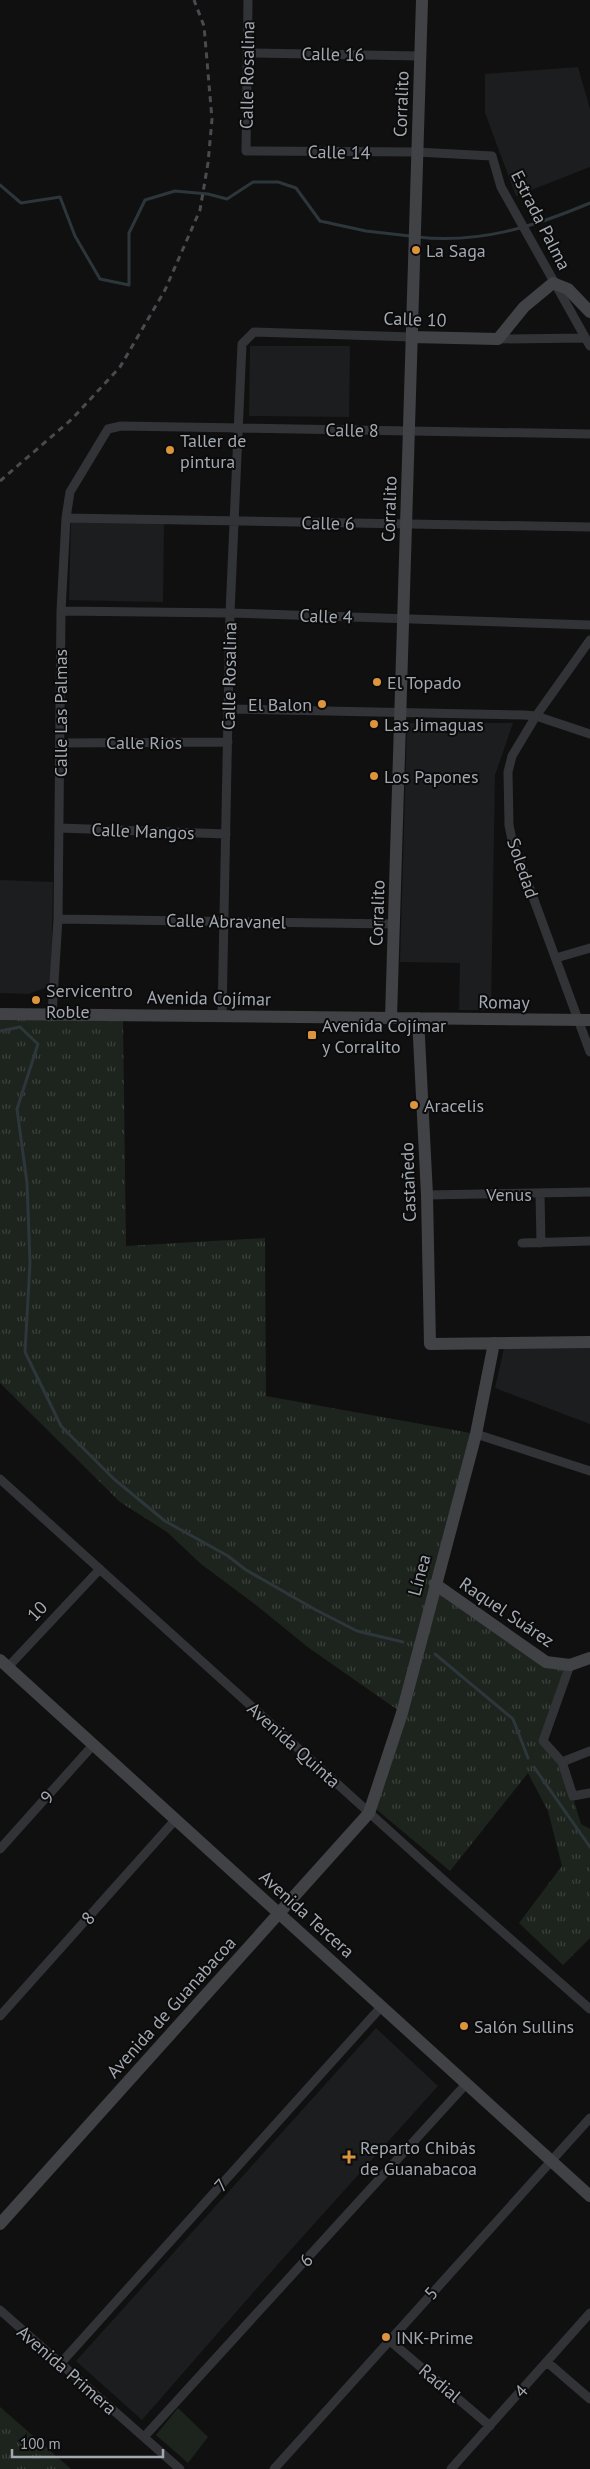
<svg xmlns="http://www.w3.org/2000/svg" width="590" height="2469" viewBox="0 0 590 2469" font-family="'PT Sans',sans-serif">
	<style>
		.built { fill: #1c1d1e }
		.grass { fill: url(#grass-tufts) }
		.park { fill: #1d241d }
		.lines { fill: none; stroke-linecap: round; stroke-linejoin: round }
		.stream { stroke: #2d363a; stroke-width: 3 }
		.street { stroke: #323336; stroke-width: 9 }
		.secondary { stroke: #404246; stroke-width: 12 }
		.rail { stroke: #494b4f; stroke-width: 3; stroke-dasharray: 6 5; stroke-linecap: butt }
		.poi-dot { fill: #dc943d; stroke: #0b0b0c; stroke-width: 2 }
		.labels { text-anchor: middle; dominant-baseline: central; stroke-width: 4; stroke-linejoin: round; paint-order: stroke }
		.street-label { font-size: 18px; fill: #a3a9b1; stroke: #0b0b0c }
		.poi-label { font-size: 18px; fill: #a3a9b1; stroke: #0b0b0c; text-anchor: start }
	</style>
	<defs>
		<pattern id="grass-tufts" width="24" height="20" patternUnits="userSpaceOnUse" patternTransform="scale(1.25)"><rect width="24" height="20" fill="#1d241d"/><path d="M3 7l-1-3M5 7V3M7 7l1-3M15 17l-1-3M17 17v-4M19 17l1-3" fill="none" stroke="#3b413b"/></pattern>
	</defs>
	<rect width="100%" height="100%" fill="#101011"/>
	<!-- built -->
	<path class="built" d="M578,67L590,109V167L516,196L485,113V74Z
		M250,346H350L349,417L249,416Z
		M71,521L164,523L163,602L69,600Z
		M407,723H513L495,775L491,1010H459L460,963L400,962Z
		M0,822V880L53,882L51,986L28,994L0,993Z
		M590,1346V1424L495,1388L504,1348Z
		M376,2028L438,2086L279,2263L142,2420L76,2361Z"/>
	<!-- grass -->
	<path class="grass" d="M0,1018L123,1019L126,1246L265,1238L266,1396L476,1434L435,1584L544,1665H570L543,1741L562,1762L581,1824L590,1829V1938L563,1965L519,1923L562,1866L548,1811L528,1773L450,1871L376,1809L402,1713L309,1648L256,1605L201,1564L167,1532L120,1502L0,1383Z
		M0,2407L71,2469H0Z"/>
	<!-- park -->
	<path class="park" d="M178,2408L208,2437L188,2463L156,2435Z"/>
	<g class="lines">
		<!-- stream -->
		<path class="stream" d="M0,185L21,203L60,197L75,236L100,279L129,285V233L145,200L175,191L208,194L227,199L253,182H278L296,188L320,221L366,231L410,236
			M417,237C479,244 533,227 590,203
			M0,1031L20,1027L38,1044L17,1109L27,1183L30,1263L25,1352L61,1426L114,1479L165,1521L228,1556L246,1570L316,1610L357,1631L403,1642
			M435,1654L513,1719L528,1758
			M534,1767L590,1847"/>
		<!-- street -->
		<path class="street" d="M248,0L246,151L417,152L492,156L501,187L590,346
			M247,53L420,56
			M498,339L585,338
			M66,518L590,527
			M61,611L230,613L590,625
			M590,640L536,716L512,756L508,772L509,825L512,840L590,1052
			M229,709L524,715L536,716L590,734
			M60,743L228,742
			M60,828L226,834
			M58,919L394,924
			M556,958L590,948
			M52,1014L58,919L61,611L66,518L70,492L108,429L121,426L590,434
			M222,1016L230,613L242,344L254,332L412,337
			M540,1194L541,1243
			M427,1195L590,1192
			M522,1243L590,1241
			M476,1434L590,1471
			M0,1479L447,1883L590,2009
			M570,1665L543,1741L562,1762L573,1796L590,1793
			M8,1667L100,1569
			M562,1762L590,1751
			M0,1849L94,1744
			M0,2016L176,1819
			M0,2310L180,2469
			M389,2340L490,2426
			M547,2362L590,2399
			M60,2364L382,2006
			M144,2437L467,2083
			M274,2469L590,2118
			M451,2469L590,2313"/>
		<!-- secondary -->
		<path class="secondary" d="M412,337L498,339L524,307L553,283L568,289L590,312
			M0,1014L590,1020
			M391,1018L422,0
			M418,1018L427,1195L430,1344L590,1342
			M435,1584L546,1662L570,1665L590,1658
			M0,1660L590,2196
			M0,2224L369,1813L402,1713L476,1434L494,1343"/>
		<!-- rail -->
		<path class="rail" d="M0,481L72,419L120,367L165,290L200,210L208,163L212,119L204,26L194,0"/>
	</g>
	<!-- markers -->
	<g class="poi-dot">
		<circle cx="416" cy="250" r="5"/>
		<circle cx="170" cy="450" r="5"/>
		<circle cx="377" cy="682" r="5"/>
		<circle cx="322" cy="704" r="5"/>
		<circle cx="374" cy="724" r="5"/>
		<circle cx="374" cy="776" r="5"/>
		<circle cx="36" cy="1000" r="5"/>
		<rect x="307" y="1030" width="10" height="10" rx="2.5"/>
		<circle cx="414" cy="1105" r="5"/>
		<circle cx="464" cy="2026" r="5"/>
		<path d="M346.5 2149.5h5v5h5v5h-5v5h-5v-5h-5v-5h5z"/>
		<circle cx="386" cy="2337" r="5"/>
	</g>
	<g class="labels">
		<!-- street labels -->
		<g class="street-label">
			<text transform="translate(333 54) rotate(1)">Calle 16</text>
			<text transform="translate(247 75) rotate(-89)">Calle Rosalina</text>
			<text transform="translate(401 104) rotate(-88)">Corralito</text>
			<text transform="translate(339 152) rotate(1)">Calle 14</text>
			<text transform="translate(541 220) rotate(63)">Estrada Palma</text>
			<text transform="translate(415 319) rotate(2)">Calle 10</text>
			<text transform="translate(352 430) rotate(1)">Calle 8</text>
			<text transform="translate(389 509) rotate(-88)">Corralito</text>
			<text transform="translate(328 523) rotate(1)">Calle 6</text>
			<text transform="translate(326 616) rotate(2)">Calle 4</text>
			<text transform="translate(229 676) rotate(-89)">Calle Rosalina</text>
			<text transform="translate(60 713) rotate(-90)">Calle Las Palmas</text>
			<text x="144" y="742">Calle Rios</text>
			<text transform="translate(143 831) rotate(2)">Calle Mangos</text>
			<text transform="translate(523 868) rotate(71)">Soledad</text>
			<text transform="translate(377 913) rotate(-88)">Corralito</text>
			<text transform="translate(226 921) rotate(1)">Calle Abravanel</text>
			<text transform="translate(209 998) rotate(1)">Avenida Cojímar</text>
			<text transform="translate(504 1002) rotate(1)">Romay</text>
			<text transform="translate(408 1182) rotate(-92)">Castañedo</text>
			<text x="509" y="1194">Venus</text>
			<text transform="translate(419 1575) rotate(-75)">Línea</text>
			<text transform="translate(37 1611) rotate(-47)">10</text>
			<text transform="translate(507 1612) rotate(34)">Raquel Suárez</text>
			<text transform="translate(294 1745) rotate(42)">Avenida Quinta</text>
			<text transform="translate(47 1797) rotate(-48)">9</text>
			<text transform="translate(307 1914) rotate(42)">Avenida Tercera</text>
			<text transform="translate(88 1918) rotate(-48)">8</text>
			<text transform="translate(171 2007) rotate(-48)">Avenida de Guanabacoa</text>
			<text transform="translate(221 2185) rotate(-48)">7</text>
			<text transform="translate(306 2260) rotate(-48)">6</text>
			<text transform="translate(431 2293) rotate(-48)">5</text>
			<text transform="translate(67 2370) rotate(41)">Avenida Primera</text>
			<text transform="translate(440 2383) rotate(40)">Radial</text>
			<text transform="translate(521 2391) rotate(-48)">4</text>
		</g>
		<!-- poi labels -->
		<g class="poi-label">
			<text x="426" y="250">La Saga</text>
			<text x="180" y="440">Taller de<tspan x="180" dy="21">pintura</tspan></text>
			<text x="387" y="682">El Topado</text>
			<text x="312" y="704" text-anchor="end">El Balon</text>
			<text x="384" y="724">Las Jimaguas</text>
			<text x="384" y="776">Los Papones</text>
			<text x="46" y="990">Servicentro<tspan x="46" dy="21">Roble</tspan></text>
			<text x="322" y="1025">Avenida Cojímar<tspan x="322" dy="21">y Corralito</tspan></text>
			<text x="424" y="1105">Aracelis</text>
			<text x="474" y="2026">Salón Sullins</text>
			<text x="360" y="2147">Reparto Chibás<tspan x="360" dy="21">de Guanabacoa</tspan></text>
			<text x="396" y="2337">INK-Prime</text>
		</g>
	</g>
	<!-- scale -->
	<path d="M12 2449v8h151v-8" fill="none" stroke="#a3a9b1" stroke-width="2.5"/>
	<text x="20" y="2449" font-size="15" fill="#a3a9b1" stroke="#0b0b0c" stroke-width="4" paint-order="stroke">100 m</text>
</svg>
